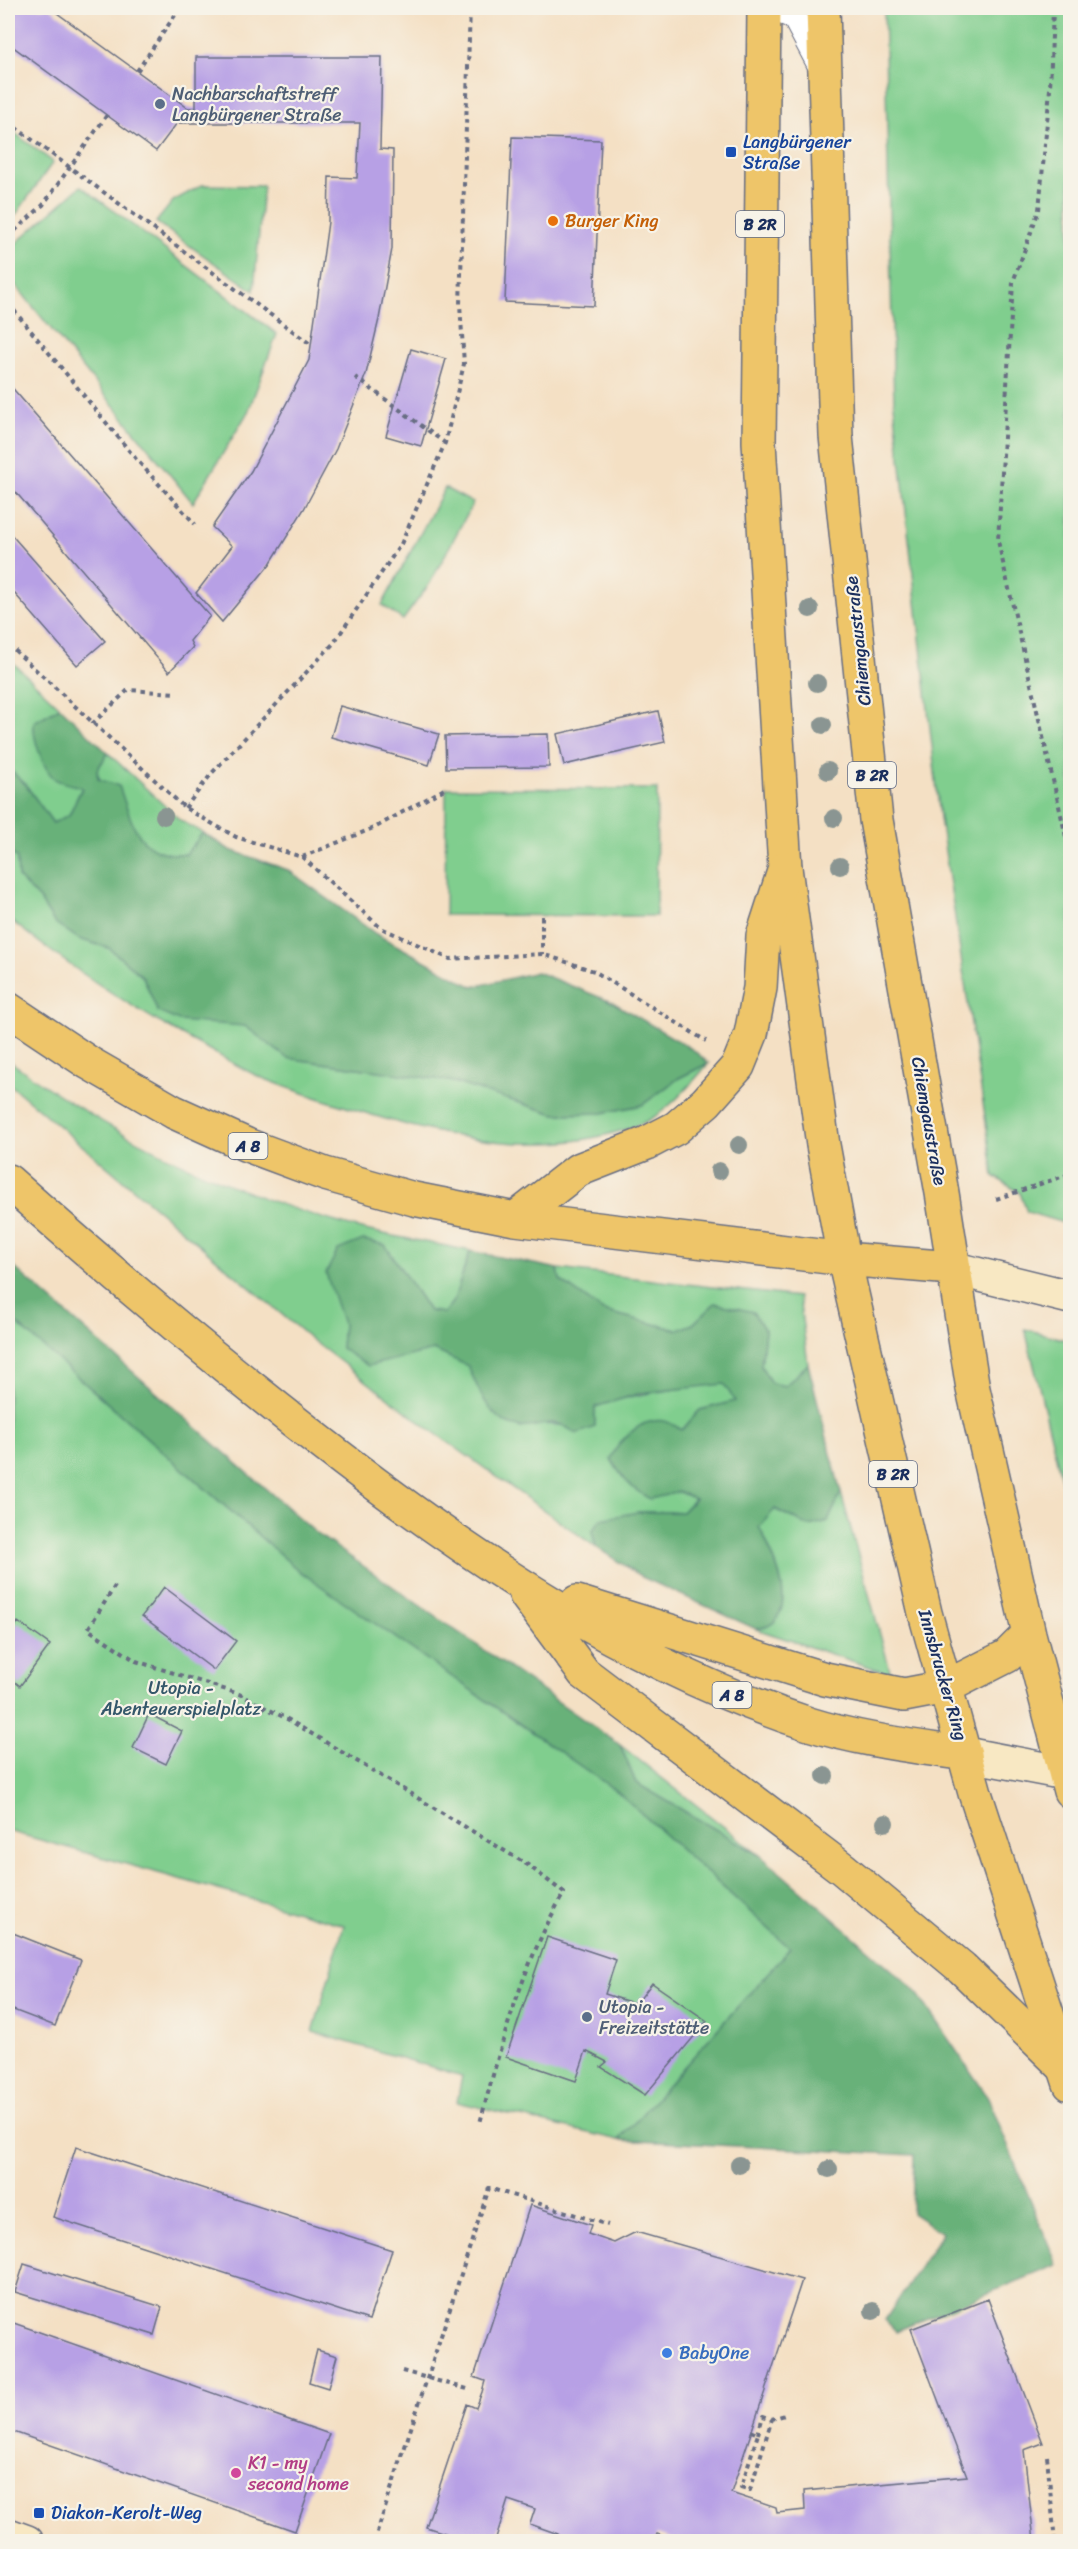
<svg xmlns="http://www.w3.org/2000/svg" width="1078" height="2549" viewBox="0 0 1078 2549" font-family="Sriracha,sans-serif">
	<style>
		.green { fill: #80ce8e; stroke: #4e7e76; stroke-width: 1.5 }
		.forest { fill: #68b179; stroke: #42706c; stroke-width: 1.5 }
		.building { fill: #b7a0e5 }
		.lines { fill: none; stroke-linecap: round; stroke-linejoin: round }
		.street-casing { stroke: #676d82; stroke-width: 34 }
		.secondary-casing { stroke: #676d82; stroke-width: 36 }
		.primary-casing { stroke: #676d82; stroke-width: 36 }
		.highway-casing { stroke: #676d82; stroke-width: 36 }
		.path { stroke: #676d82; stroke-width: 4; stroke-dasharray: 4.5 4.5; stroke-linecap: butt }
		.street { stroke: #fff; stroke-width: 32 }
		.secondary { stroke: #f8e8c3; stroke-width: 33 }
		.primary { stroke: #eec569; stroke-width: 33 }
		.highway { stroke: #eec569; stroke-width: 33 }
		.tree { fill: #8a9592 }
		.service-dot { fill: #5c6f8a; stroke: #f7f3e8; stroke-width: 2 }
		.transit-dot { fill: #1a4fb4; stroke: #f7f3e8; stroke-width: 2 }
		.food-dot { fill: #e8710a; stroke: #f7f3e8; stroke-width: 2 }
		.shop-dot { fill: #3f7fe0; stroke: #f7f3e8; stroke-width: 2 }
		.hotel-dot { fill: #d1479c; stroke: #f7f3e8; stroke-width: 2 }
		.labels { text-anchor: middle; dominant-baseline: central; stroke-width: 4.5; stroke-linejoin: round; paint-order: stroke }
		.shield { fill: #f7f3e8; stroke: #5d6a87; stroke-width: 1.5 }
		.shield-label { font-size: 16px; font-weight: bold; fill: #1b2f5e }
		.service-label { font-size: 18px; fill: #4e5e75; stroke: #f7f3e8; text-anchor: start }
		.transit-label { font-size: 18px; fill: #164399; stroke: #f7f3e8; text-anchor: start }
		.food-label { font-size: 18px; fill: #c56008; stroke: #f7f3e8; text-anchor: start }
		.street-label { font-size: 18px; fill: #1b2f5e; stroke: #f7f3e8 }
		.park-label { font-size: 18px; fill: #34576a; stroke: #f7f3e8 }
		.shop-label { font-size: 18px; fill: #366cbe; stroke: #f7f3e8; text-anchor: start }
		.hotel-label { font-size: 18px; fill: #b23c85; stroke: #f7f3e8; text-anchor: start }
	</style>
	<rect width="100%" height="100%" fill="#f7f3e8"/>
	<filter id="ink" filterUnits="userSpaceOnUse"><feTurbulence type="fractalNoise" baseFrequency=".0167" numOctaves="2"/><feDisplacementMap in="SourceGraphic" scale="12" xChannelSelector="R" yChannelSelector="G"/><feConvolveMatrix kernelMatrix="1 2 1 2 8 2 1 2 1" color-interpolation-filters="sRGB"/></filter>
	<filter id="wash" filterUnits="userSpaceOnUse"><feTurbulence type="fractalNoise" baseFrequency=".008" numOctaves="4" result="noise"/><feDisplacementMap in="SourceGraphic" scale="24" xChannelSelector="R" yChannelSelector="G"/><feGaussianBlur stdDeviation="1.35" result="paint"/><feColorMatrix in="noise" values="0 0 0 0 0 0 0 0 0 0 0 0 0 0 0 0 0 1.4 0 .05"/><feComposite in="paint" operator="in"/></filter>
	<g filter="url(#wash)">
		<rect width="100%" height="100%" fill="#f4e0c4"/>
		<!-- green -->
		<path class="green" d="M884,8H1070V1225L1027,1212L1020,1193L994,1176L940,818L894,404Z
			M8,128L53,162L8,226Z
			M202,185L263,186L254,291L156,222L173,201Z
			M81,186L277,334L248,412L193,503L8,276V250Z
			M445,488L473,503L430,583L403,620L382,605Z
			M8,658L60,707L34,723L72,783L82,787L69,815L53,823L25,784L8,768Z
			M108,753L180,820L203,833L186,854C164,856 141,848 132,825C129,819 130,813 125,807C115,796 99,785 97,770Z
			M446,788L657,789L656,916L445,915Z
			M8,851L17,858L18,877L40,900L54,922L79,939L109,948L143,977L158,1012L245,1026L287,1058L450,1081L555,1114L602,1113L642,1105L679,1078L709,1063C689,1086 667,1114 638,1125C557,1156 470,1143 389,1120C345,1107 302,1094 260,1077C239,1068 220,1055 200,1045C131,1008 69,967 8,918Z
			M8,1060C111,1135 227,1192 350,1226C389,1237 431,1242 470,1251L454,1300L444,1313L429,1311L385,1245L343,1324L341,1348L434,1350L469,1366C480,1394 490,1417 521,1428L540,1424L595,1427V1407C637,1392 680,1389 724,1383L735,1401L700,1410L682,1430L663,1421L679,1492L695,1498L682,1512H638L592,1532L596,1547L432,1431L312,1340L8,1083Z
			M558,1269L799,1297L808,1364L785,1386L771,1384L761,1366L765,1330L715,1303L693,1324L678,1330L603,1311L560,1280Z
			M8,1316L298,1570L618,1792L790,1948L619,2140L457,2102L462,2076L313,2032L344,1925L8,1831Z
			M1025,1329L1070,1341V1515Z
			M841,1493L891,1674L756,1629C762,1628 770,1626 774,1622C796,1600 771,1549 759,1527L774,1509L809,1526L828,1521Z
			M620,1745L761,1856L636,1783Z"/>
		<!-- forest -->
		<path class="forest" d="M60,707L108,753L97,770L98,779L119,786C133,824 137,857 186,854L203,833L230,850L288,870L376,934L473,987L537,972L614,1003L692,1049L709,1063L679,1078L642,1105L602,1113L555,1114L450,1081L287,1058L245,1026L179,1021L158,1012L143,977L109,948L79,939L54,922L40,900L18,877L17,858L8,851V768L25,784L53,823L69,815L82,788C75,784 62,784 55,779C43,770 32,736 34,722Z
			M363,1240L385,1245L429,1311L444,1313L454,1300L470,1251L558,1269L560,1280L603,1311L678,1330L693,1324L715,1303L753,1312L765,1330L761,1366L771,1383L785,1386L808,1364L841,1493L828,1521L809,1526L775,1509L759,1527C771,1550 796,1600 774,1622C770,1626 762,1628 756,1629L642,1577L596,1547L592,1531L601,1519L638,1512H682L695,1499L679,1492L650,1499C630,1488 622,1478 611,1459C618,1440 642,1417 664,1421C670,1422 677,1427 682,1430L700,1410L735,1401L724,1384L641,1393L595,1407V1427L576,1434C550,1412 544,1430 520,1427C490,1424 478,1388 468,1366L434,1350L368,1366L341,1348L343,1324L326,1273L338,1250Z
			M8,1262L316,1533L620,1745L636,1783L761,1856L915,1990L988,2097L1057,2265L896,2331L885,2320L942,2233L912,2213L914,2155L619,2140L790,1948L618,1792L298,1570L8,1316Z"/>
		<g id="blocks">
			<!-- building -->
			<path class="building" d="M8,8H50L188,108H196V57H382L380,149L393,150L392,249L379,319L366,374L336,449L304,509L270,564L222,622L196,593L232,546L212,527L251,471L309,360L328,222L329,177L357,178L360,123H177L156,151L8,43Z
				M512,137L601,140L594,306L505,302Z
				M411,349L446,359L421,446L386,436Z
				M8,383L210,616L190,641L193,647L169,672L8,483Z
				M8,531L105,641L77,665L8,586Z
				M340,706L439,734L429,765L331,737Z
				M658,711L665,742L564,765L557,734Z
				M548,734L549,767L446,768L445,736Z
				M164,1587L236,1641L214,1670L142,1616Z
				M18,1622L50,1645L20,1686L8,1676V1637Z
				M149,1714L182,1731L166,1764L133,1748Z
				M8,1931L81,1960L55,2026L8,2008Z
				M547,1937L616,1960L605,1994L636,2004L652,1983L707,2021L645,2095L601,2067L607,2062L586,2051L576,2081L506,2057Z
				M76,2147L392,2250L369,2320L53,2217Z
				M530,2205L591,2225L588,2234L614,2243L636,2232L802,2280L731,2493L776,2508L777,2513L805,2510L804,2491L967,2476L911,2329L988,2299L1043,2443L1024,2450L1034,2541H678L657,2534L654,2541H555L558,2534L530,2524L535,2509L508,2500L495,2541H470L426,2527L467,2404L476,2408L482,2392L485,2381L474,2377Z
				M24,2264L162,2307L154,2335L15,2292Z
				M8,2321L329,2434L295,2531L8,2430Z
				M317,2350L337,2356L328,2388L309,2382Z"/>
		</g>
	</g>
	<g filter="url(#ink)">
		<use href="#blocks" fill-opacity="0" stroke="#676d82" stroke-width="1.5"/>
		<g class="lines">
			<defs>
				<path id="street" d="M782,8L797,14L823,63"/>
				<path id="secondary" d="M952,1268L1070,1297
					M965,1754L1070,1774
					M8,2535L27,2542"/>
				<path id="primary" d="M764,8L759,442L785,868L823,1145L844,1259L925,1613L975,1793L1070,2084
					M823,8L836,436L876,820L942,1193L973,1389L1029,1634L1070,1791
					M844,1259L952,1268
					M946,1687L1007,1656L1029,1634"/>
				<path id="highway" d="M8,1009L89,1063L174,1112L247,1145L325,1174L414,1199L515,1219L844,1259
					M8,1181C109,1271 211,1357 318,1440C467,1556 628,1665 809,1724C860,1740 913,1746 965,1754
					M515,1219L578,1170L647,1143L676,1128L706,1102L738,1066L751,1034L760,988L763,936L785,868
					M526,1595L584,1673L843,1869L962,1968L1064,2067
					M577,1602L825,1679L904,1695L946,1687"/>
			</defs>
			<!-- street casing -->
			<use href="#street" class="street-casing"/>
			<!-- secondary casing -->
			<use href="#secondary" class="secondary-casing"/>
			<!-- primary casing -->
			<use href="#primary" class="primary-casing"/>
			<!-- highway casing -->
			<use href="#highway" class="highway-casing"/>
			<!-- path -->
			<path class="path" d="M1053,8L1050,89L1039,210L1013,282L998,541L1070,854
				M137,71L180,8
				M8,122L309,343
				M8,237L43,205L107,115
				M8,303L136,459L195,524
				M355,377L445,443
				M8,644L185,808L236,837L302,857L381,928L450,959L542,954L594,971L706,1041
				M92,724L128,690L175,693
				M185,808L212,773L333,644L401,544L445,443L464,364L460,304L470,8
				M302,857L376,827L446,788
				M542,916V954
				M996,1199L1070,1174
				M115,1586L88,1629L136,1661L239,1694L289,1720L528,1865L564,1893C523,1963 501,2044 480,2123
				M8,2020L9,2016
				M402,2371L471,2390
				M751,2431L758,2434L741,2487L750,2490L772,2419
				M758,2434L763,2416L772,2419L788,2414
				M1047,2456L1055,2542
				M374,2542L489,2188L608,2225"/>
			<!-- street -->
			<use href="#street" class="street"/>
			<!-- secondary -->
			<use href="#secondary" class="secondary"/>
			<!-- primary -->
			<use href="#primary" class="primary"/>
			<!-- highway -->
			<use href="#highway" class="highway"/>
		</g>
		<!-- trees -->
		<g class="tree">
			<circle cx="810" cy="609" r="9"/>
			<circle cx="817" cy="683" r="9"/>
			<circle cx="823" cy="725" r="9"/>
			<circle cx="828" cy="771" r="9"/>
			<circle cx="164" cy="816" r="9"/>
			<circle cx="834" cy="818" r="9"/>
			<circle cx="840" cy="866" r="9"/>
			<circle cx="739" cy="1145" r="9"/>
			<circle cx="719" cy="1171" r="9"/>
			<circle cx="825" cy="1776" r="9"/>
			<circle cx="885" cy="1823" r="9"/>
			<circle cx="739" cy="2165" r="9"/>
			<circle cx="829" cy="2169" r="9"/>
			<circle cx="873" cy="2311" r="9"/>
		</g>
	</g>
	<!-- markers -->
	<g class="service-dot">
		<circle cx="160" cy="104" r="6"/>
		<circle cx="587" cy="2017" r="6"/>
	</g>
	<g class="transit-dot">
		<rect x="725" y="146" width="12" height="12" rx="3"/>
		<rect x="33" y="2507" width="12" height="12" rx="3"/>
	</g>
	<circle class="food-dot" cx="553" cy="221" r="6"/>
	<circle class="shop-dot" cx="667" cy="2353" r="6"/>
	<circle class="hotel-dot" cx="236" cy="2473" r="6"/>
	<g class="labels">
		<!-- shield labels -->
		<g class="shield">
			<rect x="736" y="211" width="48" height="26" rx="4.5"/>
			<rect x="848" y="762" width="48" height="26" rx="4.5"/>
			<rect x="228.5" y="1133" width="39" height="26" rx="4.5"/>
			<rect x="869" y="1461" width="48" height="26" rx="4.5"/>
			<rect x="712.5" y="1682" width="39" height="26" rx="4.5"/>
		</g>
		<g class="shield-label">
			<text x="760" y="224">B 2R</text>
			<text x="872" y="775">B 2R</text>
			<text x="248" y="1146">A 8</text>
			<text x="893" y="1474">B 2R</text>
			<text x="732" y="1695">A 8</text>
		</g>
		<!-- service labels -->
		<g class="service-label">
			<text x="172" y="94">Nachbarschaftstreff<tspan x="172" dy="21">Langbürgener Straße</tspan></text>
			<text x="599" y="2007">Utopia -<tspan x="599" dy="21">Freizeitstätte</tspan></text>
		</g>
		<!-- transit labels -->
		<g class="transit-label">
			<text x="743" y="142">Langbürgener<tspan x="743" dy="21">Straße</tspan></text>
			<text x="51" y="2513">Diakon-Kerolt-Weg</text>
		</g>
		<!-- food labels -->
		<g class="food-label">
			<text x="565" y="221">Burger King</text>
		</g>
		<!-- street labels -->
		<g class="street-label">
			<text transform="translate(858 641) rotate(-96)">Chiemgaustraße</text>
			<text transform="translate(929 1121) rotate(80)">Chiemgaustraße</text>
			<text transform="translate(943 1675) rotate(74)">Innsbrucker Ring</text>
		</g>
		<!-- park labels -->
		<g class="park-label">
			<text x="181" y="1688">Utopia -<tspan x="181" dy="21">Abenteuerspielplatz</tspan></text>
		</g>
		<!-- shop labels -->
		<g class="shop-label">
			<text x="679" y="2353">BabyOne</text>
		</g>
		<!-- hotel labels -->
		<g class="hotel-label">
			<text x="248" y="2463">K1 - my<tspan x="248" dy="21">second home</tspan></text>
		</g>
	</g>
	<!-- margin -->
	<rect width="1078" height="2549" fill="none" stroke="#f7f3e8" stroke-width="30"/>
</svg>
